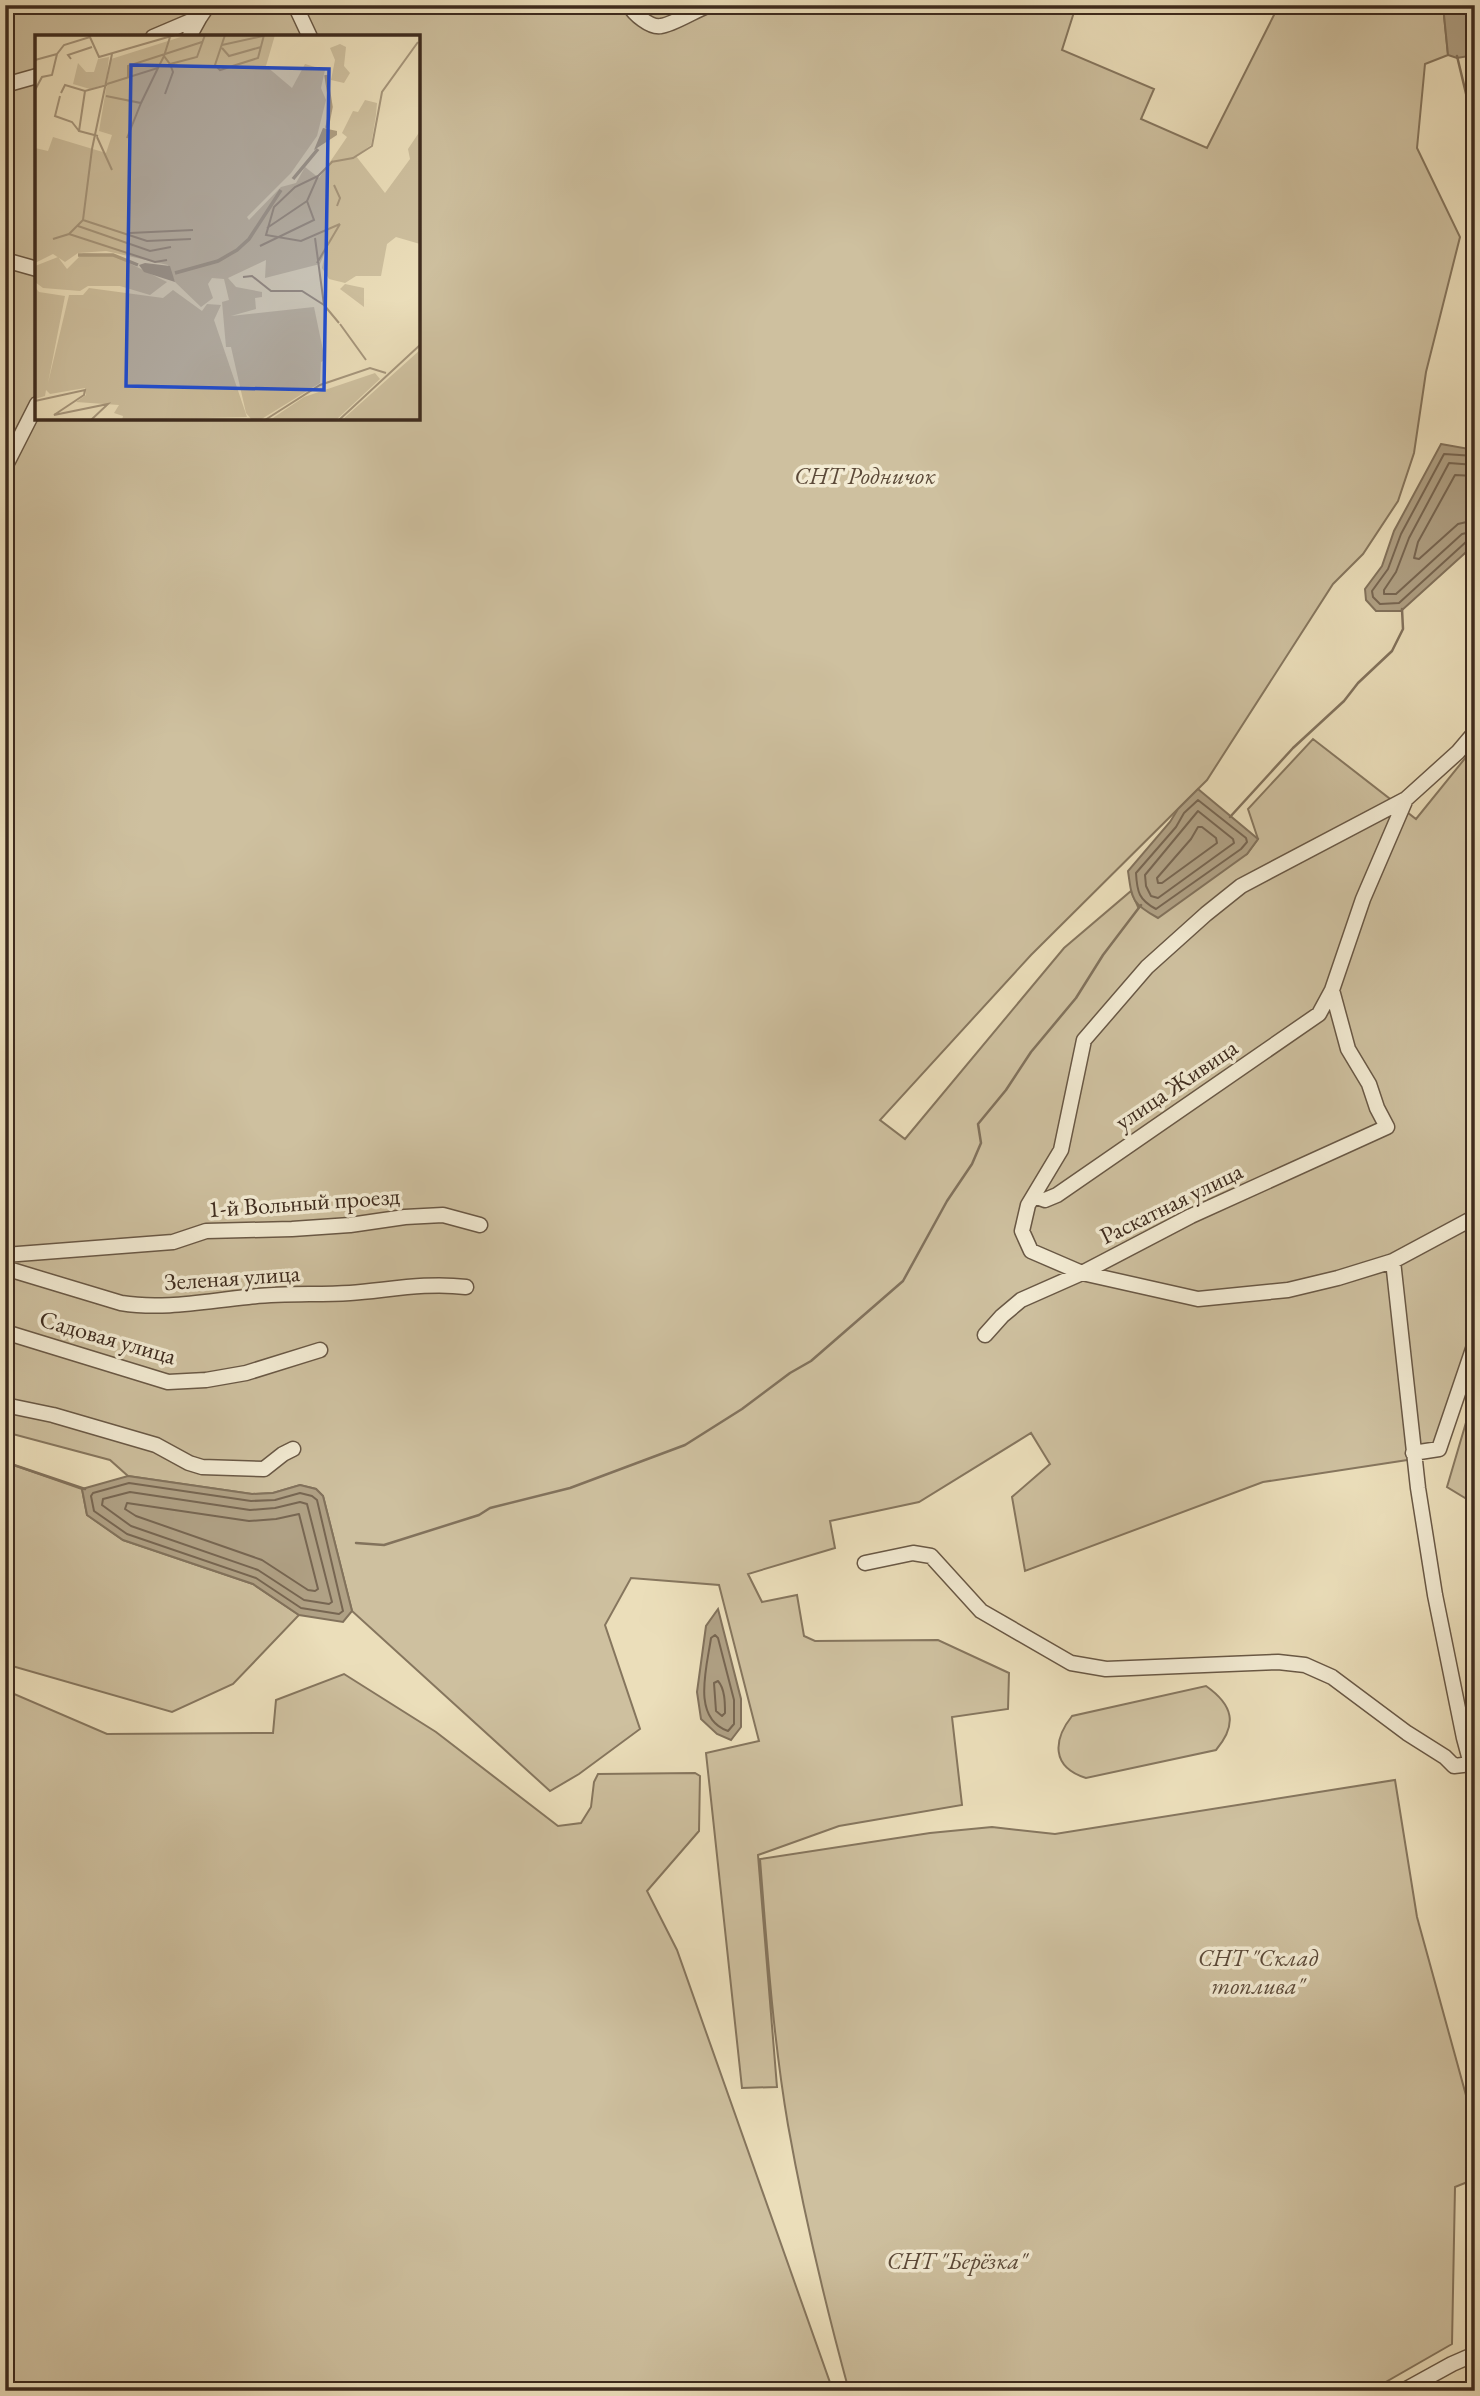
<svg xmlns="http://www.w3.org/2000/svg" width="1480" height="2396" viewBox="0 0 1480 2396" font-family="'EB Garamond',serif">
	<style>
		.green { fill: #cec09f; stroke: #86765e; stroke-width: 2; fill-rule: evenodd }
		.water { fill: #b0a185; stroke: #82725c; stroke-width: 2 }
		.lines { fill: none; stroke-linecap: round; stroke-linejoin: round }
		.shore { stroke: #776652; stroke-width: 2 }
		.stream { stroke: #82725c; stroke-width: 2.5 }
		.minor-casing { stroke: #695845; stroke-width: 17 }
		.minor { stroke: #f2ead2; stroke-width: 14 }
		.labels { text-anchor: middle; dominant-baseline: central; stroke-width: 7; stroke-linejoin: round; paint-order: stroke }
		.park-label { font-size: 24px; font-style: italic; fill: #5b4938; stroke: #f2ead2 }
		.street-label { font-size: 24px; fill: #3e2b1e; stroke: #f2ead2 }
		.inset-river { fill: none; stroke: #b0a185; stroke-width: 3.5 }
		.inset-road { fill: none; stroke: #a6967c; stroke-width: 2 }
		.view { fill: #1d4ed8; fill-opacity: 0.15; stroke: #1d4ed8; stroke-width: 3.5 }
		.inset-edge { fill: none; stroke: #3e2b1e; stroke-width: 3.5 }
	</style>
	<rect width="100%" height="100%" fill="#ebdeba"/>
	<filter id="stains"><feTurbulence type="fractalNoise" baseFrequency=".00286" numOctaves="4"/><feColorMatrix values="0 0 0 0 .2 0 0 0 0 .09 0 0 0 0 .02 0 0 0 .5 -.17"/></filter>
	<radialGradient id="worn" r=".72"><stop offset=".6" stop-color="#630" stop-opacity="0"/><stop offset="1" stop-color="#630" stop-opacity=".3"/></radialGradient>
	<!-- green -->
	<path class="green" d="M5,5H1061L1075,9L1062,50L1154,89L1141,119L1207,148L1279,5L1443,6L1448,55L1425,64L1417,148L1460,237L1426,372L1414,453L1398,501L1363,554L1333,584L1207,780L1031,955L880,1120L905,1139L1064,948L1131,891L1138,907L1247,854L1258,839L1248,809L1313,739L1416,819L1475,746V1363L1443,1451L1414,1459L1263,1482L1025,1571L1012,1497L1050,1464L1031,1433L919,1502L830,1521L835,1548L748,1574L762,1602L797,1595L804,1636L815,1641L938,1640L1009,1673L1008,1709L952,1717L962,1805L839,1826L758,1855L777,2087L742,2088L706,1753L759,1741L719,1585L631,1578L605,1625L640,1729L579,1774L550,1791L352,1611L323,1496L316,1489L300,1485L273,1493L252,1494L128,1476L110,1460L5,1432ZM37,37H418V418H37Z
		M1475,1392V1504L1447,1487Z
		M5,1462L82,1489L87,1515L123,1540L253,1584L299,1615L233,1684L172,1712L5,1664Z
		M344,1674L436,1732L558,1826L581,1823L591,1807L594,1782L598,1774L695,1773L700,1776L699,1831L647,1891L677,1950L833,2391H5V1690L107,1734L273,1733L276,1700Z
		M1206,1686C1233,1705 1238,1724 1216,1750L1086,1778C1051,1767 1053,1740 1072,1716Z
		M1395,1780L1417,1917L1475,2128V2179L1455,2187L1452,2344L1370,2391H849C825,2303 804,2215 788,2125C773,2037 767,1948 760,1859L930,1833L992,1827L1055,1834Z"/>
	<!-- water -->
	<path class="water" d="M1443,5H1475V55L1457,58L1448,55Z
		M1441,444L1475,450V544L1401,611H1376L1366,600L1365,589L1382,566L1394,531Z
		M1198,789L1258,839L1247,854L1158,918C1132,904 1132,900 1128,871L1170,822L1178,809Z
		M128,1476L252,1494L273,1493L300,1485L316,1489L323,1496L352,1611L343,1622L299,1615L253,1584L123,1540L87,1515L82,1489Z
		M718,1609L741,1699V1727L731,1740L717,1734L701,1719L697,1692L706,1626Z"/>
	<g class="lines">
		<!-- shore -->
		<path class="shore" d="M1475,456L1444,454L1401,534L1388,569L1372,591L1373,597L1380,604L1399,603L1467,541L1475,539
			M1475,465L1449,463L1409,538L1396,572L1384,590V594H1396L1462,534L1475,531
			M1475,476L1455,475L1418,542L1414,558L1419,559L1458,524L1475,520
			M1198,800L1246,838L1247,842L1241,849L1156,909C1139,900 1137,892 1136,873L1176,827L1184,813Z
			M1198,811L1233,839L1234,843L1158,898L1151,896L1146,886L1145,875Z
			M1198,827H1202L1216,838L1217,843L1162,883H1158L1157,878L1191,839Z
			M129,1483L251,1501L275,1500L300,1493L312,1496L317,1500L343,1611L339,1614L301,1608L256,1578L127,1534L94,1511L91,1496L93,1493Z
			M130,1492L250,1510L275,1508L300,1502L307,1504L332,1602L329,1604L304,1600L258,1570L131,1526L102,1505L103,1499Z
			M127,1503L249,1521L276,1519L299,1514L318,1589L315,1591L308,1590L262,1560L136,1516L125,1509Z
			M715,1635L718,1638L734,1700V1724L728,1731C691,1718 707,1667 711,1638Z
			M718,1681C725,1689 725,1703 725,1713L722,1716L716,1711L714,1683Z"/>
		<!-- stream -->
		<path class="stream" d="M1457,56L1475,131
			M1468,451L1475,426
			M1230,817L1293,748L1344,701L1358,683L1392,651L1403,629L1402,609
			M5,1462L85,1489
			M356,1543L384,1545L479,1515L490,1508L570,1488L685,1445L742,1409L790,1373L811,1361L903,1281L947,1201L972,1164L981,1143L978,1124L1006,1090L1031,1052L1076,998L1103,955L1141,905"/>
		<defs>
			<path id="minor" d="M295,5L310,37
				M629,5C634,14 650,28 661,26C672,25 696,10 709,5
				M153,37L200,17L208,5
				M189,37L200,17
				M5,85L37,76
				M5,260L37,269
				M5,467L37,404
				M1406,799L1241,886L1206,914L1147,967L1084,1040L1061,1150L1028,1205L1022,1231L1031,1251L1082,1273L1198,1299L1288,1290L1338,1278L1393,1261L1475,1217
				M1034,1196L1045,1200L1057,1195L1319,1014L1332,990
				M5,1255L173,1242L206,1231L292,1229L350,1225L405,1217L443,1215L480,1225
				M1393,1261L1418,1488L1435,1595L1464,1738L1471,1764L1475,1766
				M5,1268L121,1303C163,1310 206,1301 248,1297C282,1293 316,1295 350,1293C389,1290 427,1282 466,1287
				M5,1332L168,1382L206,1380L246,1373L320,1350
				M985,1335L1002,1316L1021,1300L1082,1273L1191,1216L1387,1127L1377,1108L1369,1084L1348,1049L1332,990L1363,899L1406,799L1458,752L1475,732
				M5,1405L53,1415L156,1445L189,1463L202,1467L264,1469L283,1454L293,1449
				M1413,1453L1439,1449L1475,1343
				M865,1563L913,1553L931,1556L981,1611L1071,1663L1106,1669L1278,1662L1305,1665L1332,1677L1407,1733L1445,1757L1454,1766L1471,1764
				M1403,2391L1452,2364L1475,2354"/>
		</defs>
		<!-- minor casing -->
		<use href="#minor" class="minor-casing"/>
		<!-- minor -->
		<use href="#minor" class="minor"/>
	</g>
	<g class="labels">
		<!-- park labels -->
		<g class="park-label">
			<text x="865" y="475">СНТ Родничок</text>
			<text x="1258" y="1957">СНТ "Склад<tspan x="1258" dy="28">топлива"</tspan></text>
			<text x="957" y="2260">СНТ "Берёзка"</text>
		</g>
		<!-- street labels -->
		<g class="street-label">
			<text transform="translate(1176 1084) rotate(-34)">улица Живица</text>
			<text transform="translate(304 1202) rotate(-4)">1-й Вольный проезд</text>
			<text transform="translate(1171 1203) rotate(-26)">Раскатная улица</text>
			<text transform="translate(232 1277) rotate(-4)">Зеленая улица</text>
			<text transform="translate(108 1337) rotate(16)">Садовая улица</text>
		</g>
	</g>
	<!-- overview -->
	<g transform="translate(35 35)">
		<rect width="385" height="385" fill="#ebdeba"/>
		<path d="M152,0H240L231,31L257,53L270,29L290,35L286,53L291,65L282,101L256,138L212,182L214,185L246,152L261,148L270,132L284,143L312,102L307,98L318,76L323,77L330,65L342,68L341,80L336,110L321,121L350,158L375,124L373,114L385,96V209L361,202L352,209L346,241H321L310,248L294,244L287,233L291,215L285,229L230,243L231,225L193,243L201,252L227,257V262L220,263L221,274L196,281L279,272L290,325L286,327L285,348L225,385H217L211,378L196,312H191L187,267L194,265L189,244L177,243L173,249L178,263L166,272L140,247L133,230L71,216L43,218L30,227L18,219L0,228V113L13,116L18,102L71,118L77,100L64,96L76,24ZM305,9L311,12L309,31L315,38L309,48L296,45L300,25L295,13ZM74,22L71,49L55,54L38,49L43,28L51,37H59L63,24ZM48,218L78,220L132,247L115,260L85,251H53L45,256L8,253L0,247V231L23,222L32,234ZM310,249L329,253V272L305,254ZM0,252L4,257L30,261L13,348L34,260H48L54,253L128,263L138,255L167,276L172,269L186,270L179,285L212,382L87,385L88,381L79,378L84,370L41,367L51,360L50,353L15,359L11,355L10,361L0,364ZM385,315V385H307ZM340,338L345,344L301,385H235L269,362Z" fill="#cec09f"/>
		<path d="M288,93L302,96V100L279,115ZM110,228L135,231L140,247L109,237L104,230Z" fill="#b0a185"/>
		<path class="inset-river" d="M291,40L296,72L292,93M258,144L283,114M43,220H78L103,230M140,238L183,226L202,215L214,204L246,155"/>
		<path class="inset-road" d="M54,0L64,22L140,0M190,0L180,30L185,35L223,23L229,0M135,2L129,21L135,29L162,22L170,0M187,10L228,1M187,13L194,21L226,12M36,24L33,20L57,12M0,25L22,19M93,43V31L167,7M72,49L123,33L129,21M0,55L7,42L17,40L22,19L29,10L55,2M50,56L44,96L63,101M26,58L30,50L50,56L72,50M130,59L138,37L135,29M25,61L20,81L37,87L44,96M71,61L106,68L123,33M62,102L77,135M92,103L106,68M296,127L318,123L337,111L347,57L383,7M283,141L260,152L239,172L231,200L266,206L305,189M299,150L305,163L302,171M48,185L112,206L156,204M43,191L115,216L136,212M232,193L272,166M95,198L158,195M34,199L120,227L132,225M280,203L289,270L304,288M18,204L34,199L48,185L57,114L77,19M225,211L279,185L272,166L283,141L298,126M282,228L305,189M208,242L217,241L236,256H267L289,270M305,289L331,325M0,366L50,355L49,360L19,380L73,369L56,385M230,385L285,350L335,333L351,338M304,385L385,310"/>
		<path class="view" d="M96,30L294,34L289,355L91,351Z"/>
		<rect width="385" height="385" class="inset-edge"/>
	</g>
	<!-- margin -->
	<rect width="1480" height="2396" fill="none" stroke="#ebdeba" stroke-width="28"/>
	<rect x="7" y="7" width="1466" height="2382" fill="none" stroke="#3e2b1e" stroke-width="3.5"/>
	<rect x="14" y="14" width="1452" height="2368" fill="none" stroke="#3e2b1e" stroke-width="2"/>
	<rect width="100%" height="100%" filter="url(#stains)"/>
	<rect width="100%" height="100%" fill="url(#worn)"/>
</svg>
